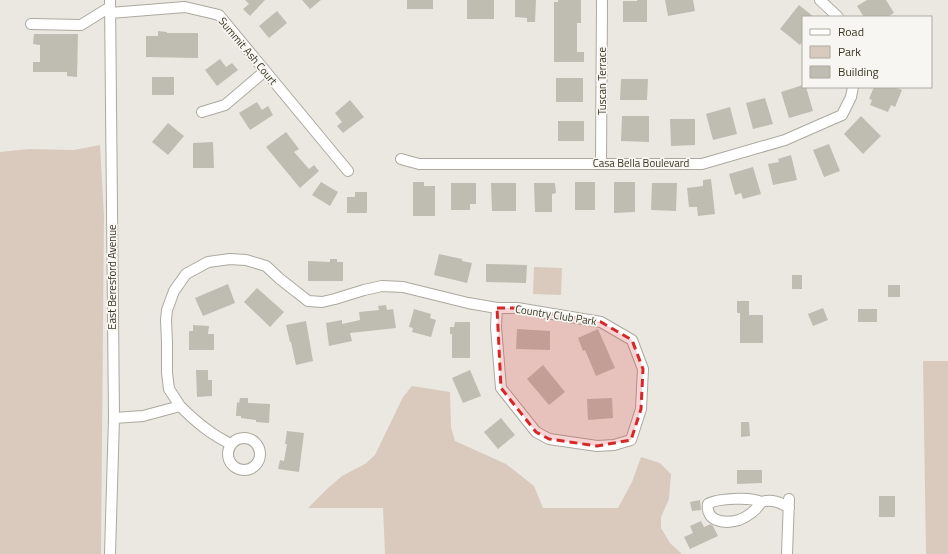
<svg xmlns="http://www.w3.org/2000/svg" width="948" height="554" viewBox="0 0 948 554" font-family="'Titillium Web',sans-serif">
	<style>
		.green { fill: #d9cabd }
		.building { fill: #bfbcb2 }
		.lines { fill: none; stroke-linecap: round; stroke-linejoin: round }
		.minor-casing { stroke: #aba99e; stroke-width: 12 }
		.minor { stroke: #fff; stroke-width: 10 }
		.marked { fill: #d62828; fill-opacity: 0.2; stroke: #d62828; stroke-width: 3; stroke-dasharray: 8 5; stroke-linejoin: round }
		.labels { text-anchor: middle; dominant-baseline: central; stroke-width: 3.5; stroke-linejoin: round; paint-order: stroke }
		.street-label { font-size: 11px; fill: #3a3824; stroke: #f7f6f2 }
	</style>
	<rect width="100%" height="100%" fill="#ebe8e2"/>
	<!-- green -->
	<path class="green" d="M100,145L104,216L101,554H0V152L29,149L74,150Z
		M534,267L562,268L561,295L533,294Z
		M923,361H948V554H926Z
		M412,386L450,392L451,427L455,441L506,464L534,486L543,508H618L632,482L641,457L660,463L671,474L669,499L661,517V528L670,543L682,554H385L383,508H308L327,489L342,476L365,464L375,455L403,397Z"/>
	<!-- building -->
	<path class="building" d="M245,0H265L250,16L243,9L249,4Z
		M302,0H321L310,9Z
		M407,0H433V9H407Z
		M467,0H494V19H467Z
		M515,0H536L535,22H527V18L515,17Z
		M558,0H581V23H577V52H584V62H554V2H558Z
		M637,0H647V22H623V1H637Z
		M665,0H693L695,11L668,16Z
		M867,0H886L894,13L887,17H864L857,6Z
		M799,5L814,17H803V41L800,45L780,29Z
		M277,11L287,23L269,38L259,26Z
		M158,31L167,32V33H198V58L146,57V36H158Z
		M34,34H78L77,77L67,76V72H33V62H40V45L33,44Z
		M220,59L226,67L232,63L238,70L217,86L205,70Z
		M152,77H174V95H152Z
		M556,78H583V102H556Z
		M621,79H648L647,100H620Z
		M803,85V87H806L813,111L789,118L781,92Z
		M874,87H894L902,90L895,107L891,105L888,112L870,105L872,100L869,99Z
		M765,98L773,124L753,129L746,103Z
		M350,100L364,117L343,133L337,126L342,122L335,113Z
		M257,102L262,110L268,106L273,115L250,130L239,113Z
		M730,107L737,134L713,140L706,114Z
		M622,116H649V142L621,141Z
		M861,116L881,136L863,154L844,134Z
		M670,119H695V145L671,146Z
		M558,121H584V141H558Z
		M168,123L184,136L168,155L152,142Z
		M286,132L299,149L294,152L309,169L314,165L319,171L300,188L266,147Z
		M213,142L214,168H193V143Z
		M829,144L840,171L824,177L813,150Z
		M791,155L797,180L773,185L768,164L779,162L778,159Z
		M753,167L761,194L743,199L741,193L735,195L729,174Z
		M711,179L715,214L698,216L697,207H689L687,188L703,186V180Z
		M321,182L338,192L330,206L312,195Z
		M413,182H424V186H435V216H413Z
		M575,182H595V210H575Z
		M614,182H635V212L614,213Z
		M451,183H476V204H470V210H451Z
		M491,183H516V211H492Z
		M534,183H555L556,193L552,194V212H535Z
		M652,183H677L676,211L651,210Z
		M355,192H367V213H347V197H355Z
		M439,254L462,259V261L472,263L467,283L434,275Z
		M330,259H337V262H343V281H308V261L330,262Z
		M486,264L527,265L526,283L486,282Z
		M792,275H802V289H792Z
		M228,284L235,303L203,316L195,298Z
		M888,285H900V297H888Z
		M257,288L284,312L270,327L244,302Z
		M737,301H749V315H763V343H740V313H737Z
		M386,305L387,310L393,309L396,328L350,333L352,341L329,346L326,323L342,320V324L360,320L359,312L379,310L378,306Z
		M823,308L828,320L813,326L808,314Z
		M414,309L431,314L430,318L436,320L431,337L412,332L413,328L409,327Z
		M858,309H877V322H858Z
		M306,321L313,361L296,365L291,342H290L286,325Z
		M455,322H470V358H452V334H450V327H454Z
		M193,325L209,326L208,334H214V350H189V331H193Z
		M517,329L550,331V350L516,349Z
		M598,329L615,368L596,376L585,350L583,351L578,338Z
		M543,365L565,392L549,405L527,379Z
		M196,370H208V380H212V396L197,397Z
		M470,370L481,396L463,403L452,378Z
		M240,398H248V403L270,404L269,423L256,422V420L241,418V416H236L237,402L239,403Z
		M612,398L613,418L588,420L587,399Z
		M501,418L515,435L498,449L484,432Z
		M741,422H749L750,436L741,437Z
		M287,431L304,433L299,472L278,469L280,460L284,461L287,444H285Z
		M737,470H762V483L737,484Z
		M879,496H895V517H879Z
		M700,500L701,510L692,511L690,502Z
		M701,521L704,527L711,524L713,526L718,536L690,549L684,537L693,533L690,526Z"/>
	<g class="lines">
		<defs>
			<path id="minor" d="M820,0L838,17
				M110,13L185,7L219,15L348,171
				M31,24L81,25L110,7
				M202,112L225,105L265,71
				M401,159L419,164H702L785,140L842,115L851,97L853,87
				M601,163L602,0
				M180,406L169,389L167,373V342L166,320L167,310L174,291L186,274L208,262L230,259L246,260L266,266L280,279L308,301L322,302L335,299L364,290L382,286L403,287L468,303L497,308H517L601,322L632,340L643,369L641,409L631,440L614,445L597,446L549,439L536,432L501,388L496,327L497,308
				M114,418L143,416L180,406C196,422 211,435 231,444
				M228 454a16 16 0 1 1 32 0a16 16 0 1 1-32 0Z
				M761,502C752,497 717,498 708,504C705,522 726,524 739,520C747,517 757,510 761,502C772,499 780,502 789,508
				M110,554L114,418L110,0
				M787,554L789,499"/>
		</defs>
		<!-- minor casing -->
		<use href="#minor" class="minor-casing"/>
		<!-- minor -->
		<use href="#minor" class="minor"/>
	</g>
	<!-- marked area -->
	<path class="marked" d="M497,308H517L601,322L632,340L643,369L641,409L631,440L597,446L549,439L536,432L501,388Z"/>
	<g class="labels">
		<!-- street labels -->
		<g class="street-label">
			<text transform="translate(248 51) rotate(50)">Summit Ash Court</text>
			<text transform="translate(602 81) rotate(-90)">Tuscan Terrace</text>
			<text x="641" y="163">Casa Bella Boulevard</text>
			<text transform="translate(112 277) rotate(-90)">East Beresford Avenue</text>
			<text transform="translate(556 315) rotate(9)">Country Club Park</text>
		</g>
	</g>
	<!-- legend -->
	<rect x="802" y="16" width="130" height="72" fill="#f7f6f2" stroke="#abaaa0"/>
	<rect x="810" y="29" width="20" height="6" fill="#ffffff" stroke="#abaaa0"/>
	<text x="838" y="36" font-size="12" fill="#3a3824">Road</text>
	<rect x="810" y="46" width="20" height="12" fill="#d9cabd" stroke="#abaaa0"/>
	<text x="838" y="56" font-size="12" fill="#3a3824">Park</text>
	<rect x="810" y="66" width="20" height="12" fill="#bfbcb2" stroke="#abaaa0"/>
	<text x="838" y="76" font-size="12" fill="#3a3824">Building</text>
</svg>
